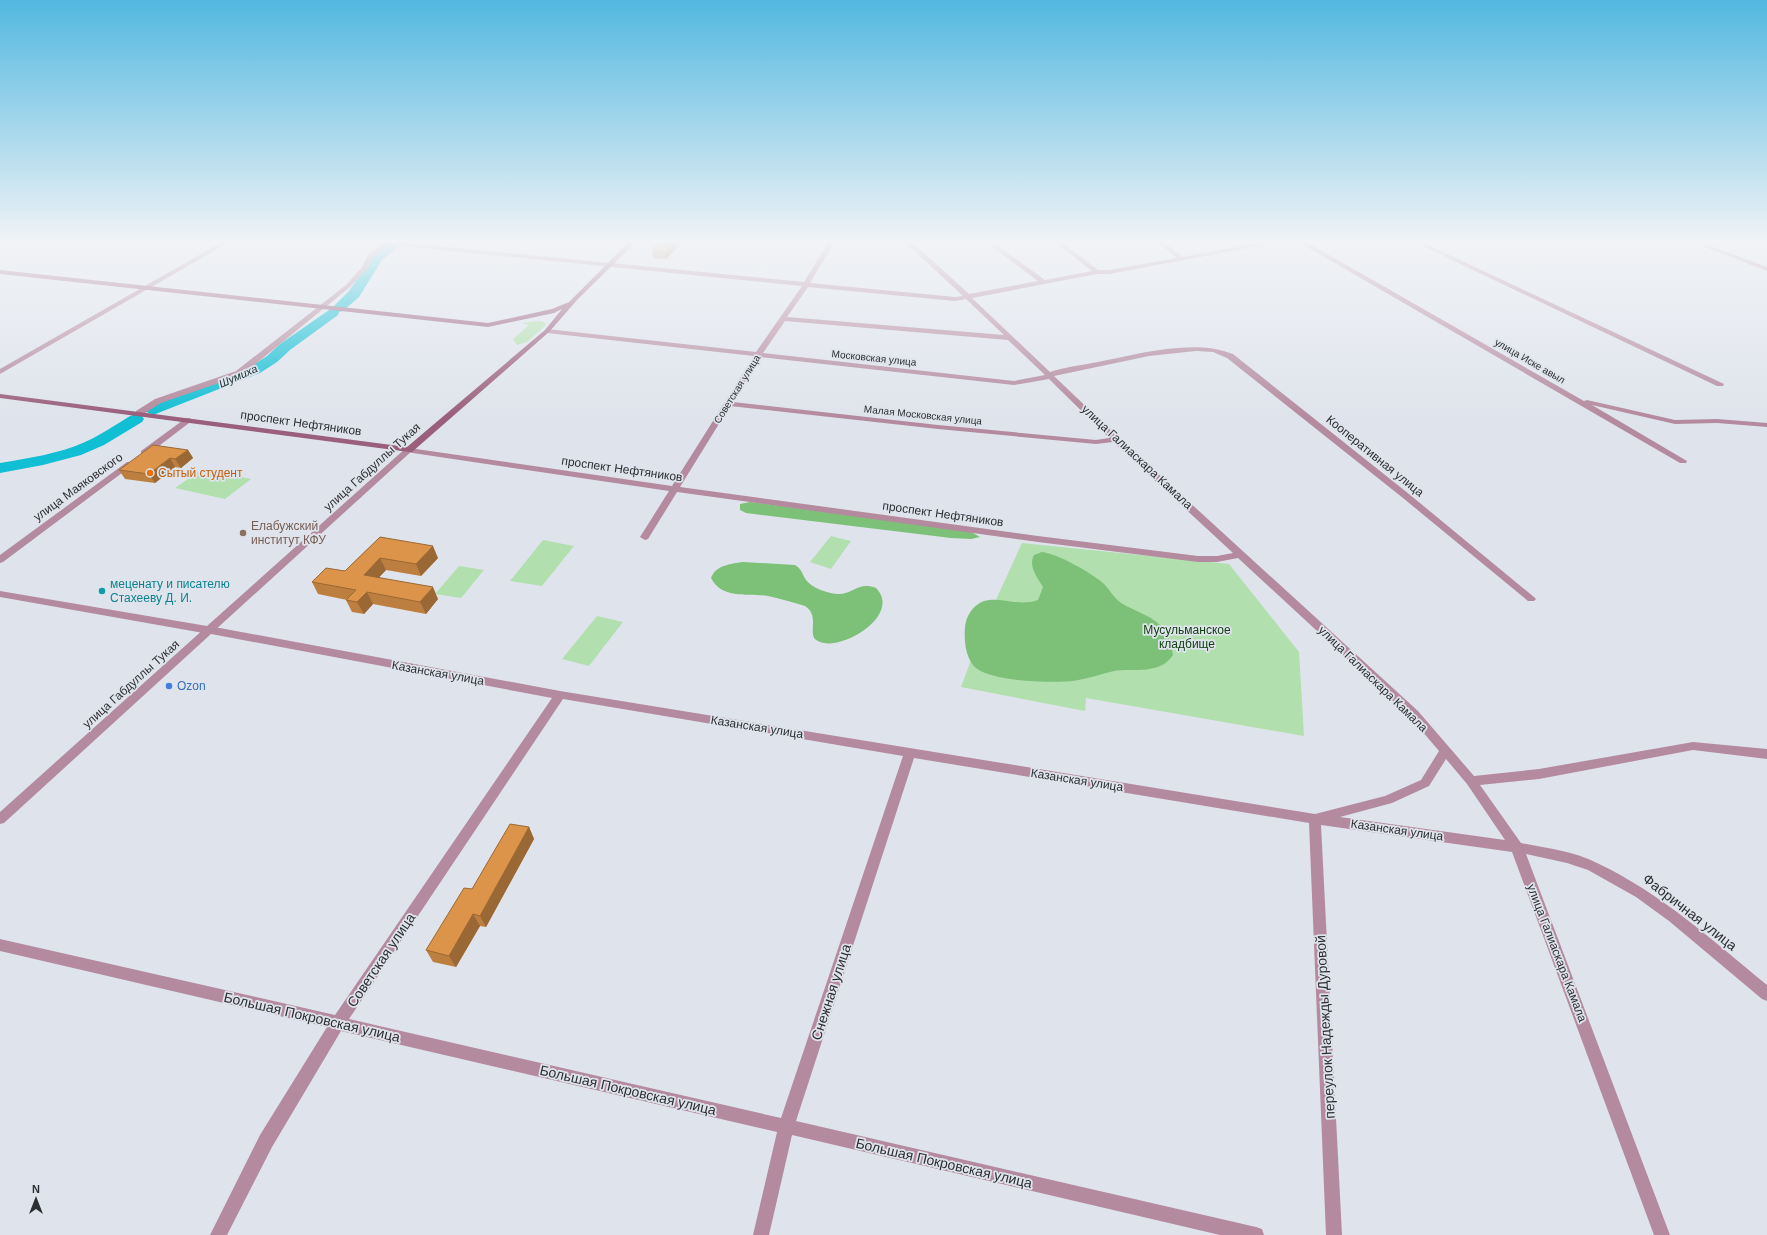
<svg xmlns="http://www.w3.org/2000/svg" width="1767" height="1235" viewBox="0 0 1767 1235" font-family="Arial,sans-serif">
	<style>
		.green { fill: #b2dfae }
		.forest { fill: #7cc177 }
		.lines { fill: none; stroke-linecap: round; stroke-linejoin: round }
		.river { fill: #11bfd4; fill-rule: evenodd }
		.minor { fill: #b48b9e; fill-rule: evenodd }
		.tertiary { fill: #b48b9e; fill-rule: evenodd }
		.secondary { fill: #9a5f7d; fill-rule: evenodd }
		.wall { fill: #bd7f40 }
		.shaded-wall { fill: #9a6834 }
		.building { fill: #dc944a; stroke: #9a6834 }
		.food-dot { fill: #e8710a; stroke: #dfe4ec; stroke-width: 1.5 }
		.education-dot { fill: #8d6e63; stroke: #dfe4ec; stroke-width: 1.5 }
		.culture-dot { fill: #0f9aa8; stroke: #dfe4ec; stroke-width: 1.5 }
		.shop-dot { fill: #3f7fe0; stroke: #dfe4ec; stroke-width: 1.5 }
		.labels { text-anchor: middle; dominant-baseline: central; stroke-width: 3.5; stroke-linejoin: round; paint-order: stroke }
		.far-street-label { font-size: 10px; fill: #2d2f32; stroke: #dfe4ec }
		.far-water-label { font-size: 11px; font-style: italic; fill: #162f33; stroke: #dfe4ec }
		.street-label { font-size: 12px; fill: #2d2f32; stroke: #dfe4ec }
		.food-label { font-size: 12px; fill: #c56008; stroke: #dfe4ec; text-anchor: start }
		.education-label { font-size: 12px; fill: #785e54; stroke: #dfe4ec; text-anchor: start }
		.culture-label { font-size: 12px; fill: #0d838f; stroke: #dfe4ec; text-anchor: start }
		.park-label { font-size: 12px; fill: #114110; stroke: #dfe4ec }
		.shop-label { font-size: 12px; fill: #366cbe; stroke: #dfe4ec; text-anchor: start }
		.near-street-label { font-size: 14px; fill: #2d2f32; stroke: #dfe4ec }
	</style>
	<rect width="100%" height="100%" fill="#dfe4ec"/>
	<!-- green -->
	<path class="green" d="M538,321L544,322L546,325L527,342L517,345L513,339L529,325L522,323Z
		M202,469L251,479L225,499L175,488Z
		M831,536L851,541L831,569L810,562Z
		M543,540L574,546L542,586L510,581Z
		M1022,543L1229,564L1299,652L1304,736L1086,698L1085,711L961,687L983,628Z
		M459,566L484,570L461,598L435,594Z
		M597,616L623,622L589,666L562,659Z"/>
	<!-- forest -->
	<path class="forest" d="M750,502L963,530L973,533L980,537L971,539L951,538L746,513L740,510V504Z
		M1042,552C1058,554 1092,573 1104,584C1110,590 1115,600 1123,604C1134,611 1150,615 1160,625C1168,634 1171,643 1173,655C1160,675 1135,668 1114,671C1101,674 1087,679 1073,681C1052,683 986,682 973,665C965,655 964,639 965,627C966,616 973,605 984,601C1001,596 1018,607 1038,600L1043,587C1037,577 1028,566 1034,555Z
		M743,562L795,565C802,569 802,574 806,580C812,588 827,593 837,594C853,595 858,581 876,588C902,614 844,651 820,642C804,637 822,617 805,606C793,602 781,599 768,596C749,593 722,600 711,578C716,565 730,564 743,562Z"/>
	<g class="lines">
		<!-- river -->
		<path class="river" d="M389,243H403L382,260L359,297L343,311L339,312L338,315L290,350L277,362L260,373L158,413L153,415L148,413L145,410L148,407L250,367L267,356L280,344L332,308L349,291L373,255Z
			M136,414L142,416L144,419L142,422L104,445L81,455L43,465L0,473V463C29,458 58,454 85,442C101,435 115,425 130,416Z"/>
		<!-- minor -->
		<path class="minor" d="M370,243H391L373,257L367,269L350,287L242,375L161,403L142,415H136V411L155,399L236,371L346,285L362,267L368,255L380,246Z
			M405,243L804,282L828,243H834L810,283L955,297L963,296L906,243H913L969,294L1038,281L987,243H994L1045,280L1092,271L1056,243H1063L1098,270H1109L1177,258L1158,243H1165L1183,257L1259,243H1274L1109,274H1097L972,298L1050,372C1065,367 1082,365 1098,362C1138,354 1194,338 1233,354L1409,494L1534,597L1536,599L1534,601H1528L1403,498L1227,358L1213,352L1196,351L1149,356L1054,376L1118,437L1418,711L1474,776L1539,769L1693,742L1767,749V759L1693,750L1539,779L1480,785L1521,843C1546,848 1574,851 1597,863C1661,893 1713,941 1767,985V1001L1762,999L1669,921L1636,897L1588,870L1567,863L1526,854L1670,1235H1654L1512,852L1321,825L1342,1235H1326L1309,823L914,758L796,1121L1256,1227L1262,1229L1264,1235H1220L792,1135L769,1235H753L777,1132L341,1031L272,1147L227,1235H210L260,1135L327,1027L0,951V939L335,1015L552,698L211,634L4,823L0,824V812L205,628L209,626L560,691L1315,814L1385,796L1421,780L1439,751L1410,717L1238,558L1217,562H1198L1038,542L677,492L648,539L645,540L640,537L669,491L406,452V448H409L672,486L754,356L547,333L544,331L547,329L756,352L802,286L402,246V244ZM808,287L955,301L966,299L1004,335L787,317ZM785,321L1008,340L1045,375L1014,381L763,353ZM760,357L1014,385L1049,379L1109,438L1096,440L938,425L733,402ZM730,406L938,429L1096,444L1113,442L1233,553L1217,556H1198L1038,536L680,487ZM563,699L903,756L781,1118L349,1019ZM1446,759L1467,784L1505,840L1340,817L1392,803L1429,786Z
			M1300,243H1308L1584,401L1587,400L1675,420L1717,419L1767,423V427L1717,423L1675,424L1592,405L1687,461L1686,463H1680Z
			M1416,243H1424L1724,384L1723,386H1717Z
			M1694,243H1703L1767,267V271Z
			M186,418H189L193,420L147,455H141V451Z
			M127,462H130L134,464L3,562L0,563V555Z"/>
		<!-- tertiary -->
		<path class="tertiary" d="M220,243H228L0,374V369Z
			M406,448H412L413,450L213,632L209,634L0,597V591L207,626Z"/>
		<!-- secondary -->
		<path class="secondary" d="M628,243H635L578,299L549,332L412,452H409L0,398V394L407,447L545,330L562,309L554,313L488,327L0,274V270L488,323L552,309L569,302Z"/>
	</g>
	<!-- wall -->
	<path class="wall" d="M659,243H682L666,259L653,258L652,250Z
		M188,450L193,458L181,468L175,467L155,483L125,479L119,470Z
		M380,537L438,558L421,576L386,570L379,577L438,599L426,614L373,604L364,614L352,612L346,600H347L318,594L312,582L345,571Z
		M529,827L534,839L486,927L480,926L456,967L433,962L426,950L472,889Z"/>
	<!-- shaded-wall -->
	<path class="shaded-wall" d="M673,243H682L666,259L665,252Z
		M188,450L193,458L181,468L175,459Z
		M170,458L175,467L155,483L149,474Z
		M433,546L438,558L421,576L416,564Z
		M380,558L386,570L370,587L364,575Z
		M433,587L438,599L426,614L420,602Z
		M367,592L373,604L364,614L357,602Z
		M529,827L534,839L486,927L480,916Z
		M473,914L480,926L456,967L449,956Z"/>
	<!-- building -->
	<path class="building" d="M659,243H673L665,252L652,250Z
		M153,445L188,450L175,459L170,458L149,474L119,470Z
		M380,537L433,546L416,564L380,558L364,575L433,587L420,602L367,592L357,602L346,600L356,590L312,582L326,568L345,571Z
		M510,824L529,827L480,916L473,914L449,956L426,950L464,888L472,889Z"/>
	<!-- sky -->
	<linearGradient id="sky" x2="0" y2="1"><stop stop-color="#52b8e0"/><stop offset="0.58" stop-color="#f1f3f6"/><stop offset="1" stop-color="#f1f3f6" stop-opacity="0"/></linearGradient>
	<rect width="1767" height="416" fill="url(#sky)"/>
	<!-- markers -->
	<circle class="food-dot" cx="150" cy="473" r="4"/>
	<circle class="education-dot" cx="243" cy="533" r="4"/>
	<circle class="culture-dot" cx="102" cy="591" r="4"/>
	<circle class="shop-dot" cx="169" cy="686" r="4"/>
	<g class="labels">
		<!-- far-street labels -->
		<g class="far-street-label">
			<text transform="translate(874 358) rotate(6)">Московская улица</text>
			<text transform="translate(1530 361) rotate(30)">улица Иске авыл</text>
			<text transform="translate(737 389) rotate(-58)">Советская улица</text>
			<text transform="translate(923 415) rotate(6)">Малая Московская улица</text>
		</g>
		<!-- far-water labels -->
		<g class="far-water-label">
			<text transform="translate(238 376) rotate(-24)">Шумиха</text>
		</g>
		<!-- street labels -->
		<g class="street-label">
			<text transform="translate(301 423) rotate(8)">проспект Нефтяников</text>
			<text transform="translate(1375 456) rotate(39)">Кооперативная улица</text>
			<text transform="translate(1137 457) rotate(43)">улица Галиаскара Камала</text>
			<text transform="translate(372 467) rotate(-42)">улица Габдуллы Тукая</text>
			<text transform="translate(622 469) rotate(8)">проспект Нефтяников</text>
			<text transform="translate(78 487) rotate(-36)">улица Маяковского</text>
			<text transform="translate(943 514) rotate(8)">проспект Нефтяников</text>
			<text transform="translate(438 673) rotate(10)">Казанская улица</text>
			<text transform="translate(1373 679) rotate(44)">улица Галиаскара Камала</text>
			<text transform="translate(131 684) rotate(-42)">улица Габдуллы Тукая</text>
			<text transform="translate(757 727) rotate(9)">Казанская улица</text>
			<text transform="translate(1077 780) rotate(9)">Казанская улица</text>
			<text transform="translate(1397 830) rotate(8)">Казанская улица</text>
			<text transform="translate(1557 953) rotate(69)">улица Галиаскара Камала</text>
		</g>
		<!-- food labels -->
		<g class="food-label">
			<text x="158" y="473">Сытый студент</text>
		</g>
		<!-- education labels -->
		<g class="education-label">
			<text x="251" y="526">Елабужский<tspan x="251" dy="14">институт КФУ</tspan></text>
		</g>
		<!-- culture labels -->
		<g class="culture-label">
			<text x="110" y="584">меценату и писателю<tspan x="110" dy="14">Стахееву Д. И.</tspan></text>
		</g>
		<!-- park labels -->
		<g class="park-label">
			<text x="1187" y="630">Мусульманское<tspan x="1187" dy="14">кладбище</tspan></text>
		</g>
		<!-- shop labels -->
		<g class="shop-label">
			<text x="177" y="686">Ozon</text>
		</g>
		<!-- near-street labels -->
		<g class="near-street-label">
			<text transform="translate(1690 912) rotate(38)">Фабричная улица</text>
			<text transform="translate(381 960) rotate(-56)">Советская улица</text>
			<text transform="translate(831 992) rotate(-72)">Снежная улица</text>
			<text transform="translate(312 1017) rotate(13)">Большая Покровская улица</text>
			<text transform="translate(1325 1027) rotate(-93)">переулок Надежды Дуровой</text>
			<text transform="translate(628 1090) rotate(13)">Большая Покровская улица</text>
			<text transform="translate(944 1163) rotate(13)">Большая Покровская улица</text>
		</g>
	</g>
	<!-- north arrow -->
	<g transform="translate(36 1199)" stroke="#dfe4ec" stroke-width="3" paint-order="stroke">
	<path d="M0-3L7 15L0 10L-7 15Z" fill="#2d2f32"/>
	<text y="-6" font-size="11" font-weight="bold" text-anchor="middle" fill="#2d2f32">N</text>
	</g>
</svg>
